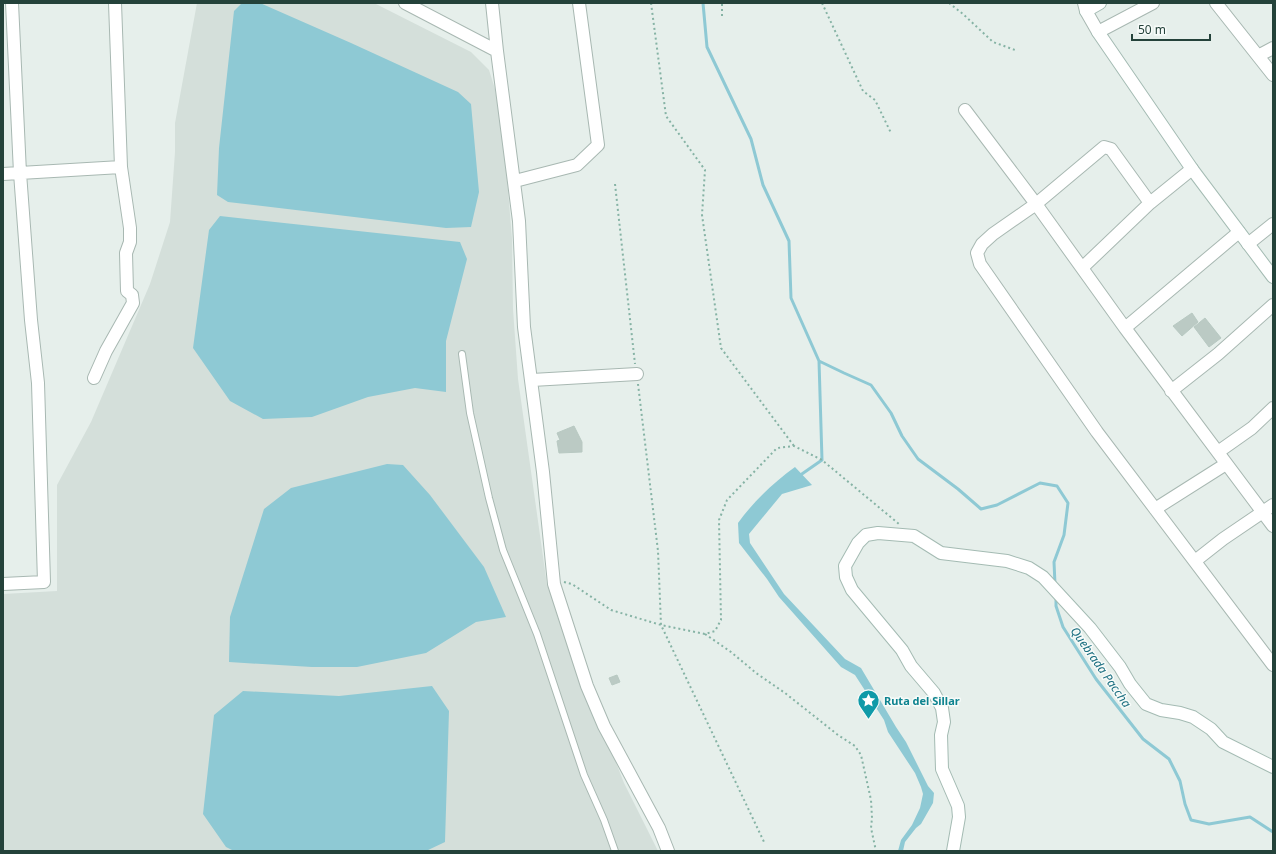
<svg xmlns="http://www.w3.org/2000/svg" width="1276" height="854" viewBox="0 0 1276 854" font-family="'Noto Sans',sans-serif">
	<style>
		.built { fill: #d4dfda }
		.water { fill: #8ec9d4 }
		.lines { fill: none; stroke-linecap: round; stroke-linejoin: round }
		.stream { stroke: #8ec9d4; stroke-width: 3 }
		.building { fill: #bbcac4; stroke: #b8c9c2 }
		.lane-casing { stroke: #a8b8b2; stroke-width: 8 }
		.street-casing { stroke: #a8b8b2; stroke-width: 14 }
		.secondary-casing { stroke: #a4bbb3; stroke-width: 14 }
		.path { stroke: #86b3a5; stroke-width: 2; stroke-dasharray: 2 3; stroke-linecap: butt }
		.lane { stroke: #fff; stroke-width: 6 }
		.street { stroke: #fff; stroke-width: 12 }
		.secondary { stroke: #fff; stroke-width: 12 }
		.labels { text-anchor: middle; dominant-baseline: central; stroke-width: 3; stroke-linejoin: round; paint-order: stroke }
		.culture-label { font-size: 11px; font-weight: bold; fill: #0d838f; stroke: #f7fbf9; text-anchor: start }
		.water-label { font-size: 12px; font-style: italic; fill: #1c6f80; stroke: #f7fbf9 }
	</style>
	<rect width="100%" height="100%" fill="#e6efeb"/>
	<!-- built -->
	<path class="built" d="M197,3H374L471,52L489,70L495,89L505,153L512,239L513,309L518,379L547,585L624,783L658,851H3V594L57,591V485L91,422L150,284L170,222L175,152V123Z"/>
	<!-- water -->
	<path class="water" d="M242,3H260L351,43L458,92L471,104L479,192L471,227L446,228L228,202L217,195L219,148L234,11Z
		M220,216L460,242L467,259L446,341V392L415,388L368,397L312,417L263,419L230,401L193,348L209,230Z
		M387,464L403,465L430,495L484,567L506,617L476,622L426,653L357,667H312L229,662L230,617L264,509L291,488Z
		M795,467L812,485L782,494L749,534L750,543L784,594L845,659L861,668L896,727L906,742L928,786L934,793L933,803L921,824L916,828L905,842L903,851H898L901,840L912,825L920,808L923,794L921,787L915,773L888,732L884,720L855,675L841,667L779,597L767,579L739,543L738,523C754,501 773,483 795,467Z
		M432,686L449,711L445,842L426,851L359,850L234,851L226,847L203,814L214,715L243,691L339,696Z"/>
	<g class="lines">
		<!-- stream -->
		<path class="stream" d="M703,3L707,47L751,139L763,185L789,241L791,298L819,361L822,460L799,476
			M819,361L844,373L871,385L891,413L902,436L918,459L958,489L981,509L997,505L1040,483L1057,486L1068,503L1064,535L1054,562L1055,584
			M1056,597V606L1063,627L1096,679L1143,739L1169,759L1180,781L1185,804L1191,820L1209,824L1250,817L1273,832"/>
	</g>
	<!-- building -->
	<path class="building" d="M1192,313L1198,322L1182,336L1173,326Z
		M1205,318L1221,338L1209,347L1194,327Z
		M574,426L582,442V452L559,453L557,441L560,440L557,433Z
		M617,675L620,682L612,685L609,678Z"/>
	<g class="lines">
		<defs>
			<path id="lane" d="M462,354L470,413L489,498L503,550L537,634L584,775L604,820L615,851"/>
			<path id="street" d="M405,3L497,51
				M492,3L497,51L519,221L524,327L543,472L554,584L587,686L604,726L659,828L668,851
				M1084,3L1086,11L1098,32L1153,3
				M1216,3L1273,75
				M1258,56L1273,48
				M965,110L1036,204L1125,328
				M3,174L121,167
				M515,181L577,165L598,145L579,3
				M1150,203L1111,149L1104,147L1036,204L993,234L982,244L977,253L980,264L1097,432L1273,665
				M1239,232L1125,328L1273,526
				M1248,244L1273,224
				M1082,268L1150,203L1192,169
				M94,378L106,351L133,303L132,295L127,291L126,253L130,242V228L121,167L115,3
				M532,380L637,374
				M1171,391L1218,354L1273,305
				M1218,452L1252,428L1273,408
				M1155,509L1226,464
				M1195,561L1223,539L1273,505
				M3,584L44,582L38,383L31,320L20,173L12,3"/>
			<path id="secondary" d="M1086,11L1100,3
				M1098,32L1192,169L1273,277
				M953,851L959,817L958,806L942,769L941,735L944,722L942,708L934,693L911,666L902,650L852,590L846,577L845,566L858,543L866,535L878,533L914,536L941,553L1007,561L1029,568L1043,577L1090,628L1120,667L1130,684L1146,704L1161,710L1180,713L1193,717L1211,729L1223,742L1273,767"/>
		</defs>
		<!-- lane casing -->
		<use href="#lane" class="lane-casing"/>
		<!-- street casing -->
		<use href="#street" class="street-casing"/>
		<!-- secondary casing -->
		<use href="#secondary" class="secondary-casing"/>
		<!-- path -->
		<path class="path" d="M651,3L666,116L705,170L702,215L721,348L794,446
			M822,3L863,91L875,100L891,133
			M949,3L963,14L993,42L1015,50
			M722,16V3
			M615,184L635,364
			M638,384L658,551L661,625L765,844
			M564,582L572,584L611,610L661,625L705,634L715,631L721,620L719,520L727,500L777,448L794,446L822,460L899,524
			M705,634L731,652L756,673L785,693L838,735L855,746L861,755L871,800L872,818L871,828L876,851"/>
		<!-- lane -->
		<use href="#lane" class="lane"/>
		<!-- street -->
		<use href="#street" class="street"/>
		<!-- secondary -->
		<use href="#secondary" class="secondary"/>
	</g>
	<!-- icons -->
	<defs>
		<symbol id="sight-pin" viewBox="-11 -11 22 30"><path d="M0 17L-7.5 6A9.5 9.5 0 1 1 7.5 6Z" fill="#0f9aa8" stroke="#f7fbf9"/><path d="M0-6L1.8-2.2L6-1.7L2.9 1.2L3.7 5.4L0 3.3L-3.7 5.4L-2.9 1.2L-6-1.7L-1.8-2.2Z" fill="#fff"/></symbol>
	</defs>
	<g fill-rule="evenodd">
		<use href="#sight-pin" x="856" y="688" width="25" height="34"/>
	</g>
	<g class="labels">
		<!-- culture labels -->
		<g class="culture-label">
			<text x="884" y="700">Ruta del Sillar</text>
		</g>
		<!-- water labels -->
		<g class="water-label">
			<text transform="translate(1101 667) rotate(55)">Quebrada Paccha</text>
		</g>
	</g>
	<!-- border -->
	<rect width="1276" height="854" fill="none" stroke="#24423a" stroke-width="8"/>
	<!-- scale -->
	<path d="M1132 34v6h78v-6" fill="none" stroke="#24423a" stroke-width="2"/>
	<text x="1138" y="34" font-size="12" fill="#24423a" stroke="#f7fbf9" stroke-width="3" paint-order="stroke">50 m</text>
</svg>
